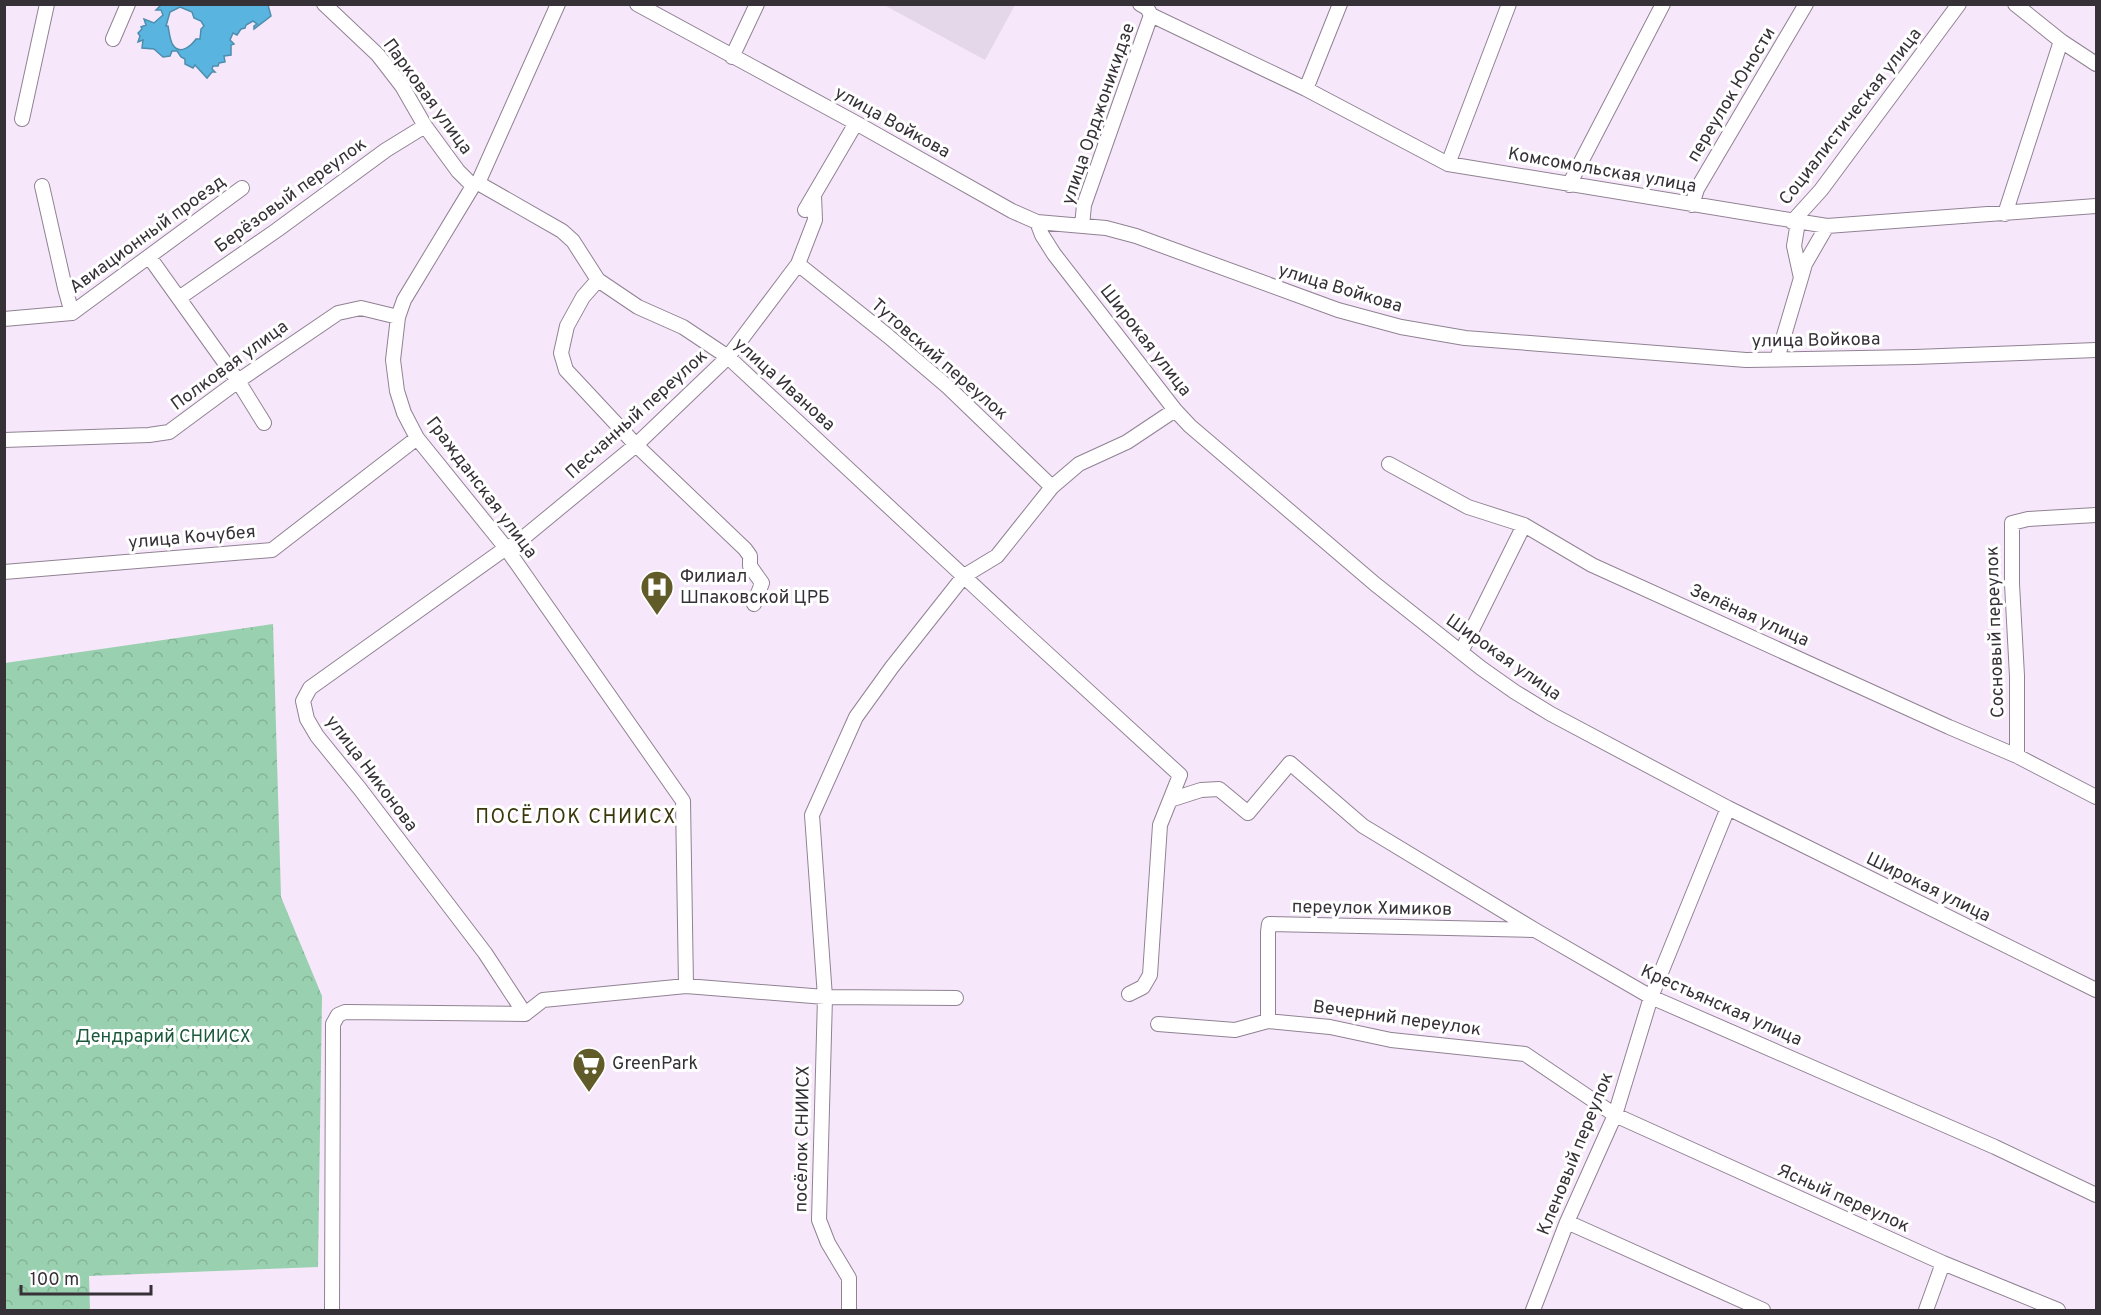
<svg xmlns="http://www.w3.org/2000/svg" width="2101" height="1315" viewBox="0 0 2101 1315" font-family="Overpass,sans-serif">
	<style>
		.education { fill: #e5d7ea }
		.park { fill: url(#park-crowns) }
		.water { fill: #59b5e0; stroke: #4e8dad; stroke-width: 1.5; fill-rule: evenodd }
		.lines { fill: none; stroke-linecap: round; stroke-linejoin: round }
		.minor-casing { stroke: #908293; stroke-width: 16 }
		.minor { stroke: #fff; stroke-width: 14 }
		.labels { text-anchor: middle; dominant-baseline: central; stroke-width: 6; stroke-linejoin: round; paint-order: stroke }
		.street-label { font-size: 18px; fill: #363037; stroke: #fff }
		.poi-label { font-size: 18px; fill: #363037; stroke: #fff; text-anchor: start }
		.park-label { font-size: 18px; fill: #1a593a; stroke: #fff }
		.neighbourhood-label { font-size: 20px; letter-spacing: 1.5px; fill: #3b370c; stroke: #fff }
	</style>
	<defs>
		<pattern id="park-crowns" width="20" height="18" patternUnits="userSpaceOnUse" patternTransform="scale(1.5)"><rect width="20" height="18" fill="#99d0af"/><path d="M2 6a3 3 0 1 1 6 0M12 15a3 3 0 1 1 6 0" fill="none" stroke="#84b397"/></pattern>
	</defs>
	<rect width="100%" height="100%" fill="#f7e7fa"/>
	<!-- education -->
	<path class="education" d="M884,5H1015L985,60Z"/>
	<!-- park -->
	<path class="park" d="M273,624L281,897L322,996L318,1267L89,1276L90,1310H5V663Z"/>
	<!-- water -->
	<path class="water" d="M161,5H268L271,16L254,29V26L257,24L253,21L246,25L245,28L241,29L237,35L233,33L230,40L234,44L231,45V55L224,56L225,62L219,63L218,66H213L212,69L215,72H212L207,78L195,65L193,68L185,64V59L181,57L177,51H172L170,56L163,57L154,49L142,48L143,40L138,42L140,36L138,33L142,29L141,27L146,25L144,19L154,23L163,15L161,10H156ZM180,7L192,12L194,18L201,21L204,26L201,29L200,39H196C192,45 180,56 173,45C170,41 169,31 168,26H166L170,12Z"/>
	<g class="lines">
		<defs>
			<path id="minor" d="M324,4L378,55L402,86L425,126L458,171L473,186
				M558,4L478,183L473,186L404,300L398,317L393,360L397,391L404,413L417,438L506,548L683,801L686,986
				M637,4L856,123L1012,211L1037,222L1106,228L1136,236L1338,310L1401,327L1465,338L1746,360L1915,357L2096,350
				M1140,4L1147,8L1151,15L1306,89L1448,164L1827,226L2096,206
				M2015,4L2061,41L2096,64
				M113,39L128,4
				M732,57L757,4
				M1306,89L1340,4
				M22,119L47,4
				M1448,164L1509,4
				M478,183L562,231L573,241L598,280L638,307L683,327L728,357L1015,624L1180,775L1160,825L1150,975L1143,987L1129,994
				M1569,185L1663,4
				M42,186L65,288L72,313
				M1692,205L1697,189L1806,4
				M805,210L856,123
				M2005,214L2061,41
				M1037,222L1042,235L1054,254L1175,410L1190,426L1375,584L1481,668L1515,692L1551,714L1728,808L2096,990
				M1792,222L1821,190L1959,4
				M1082,226L1084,205L1151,15
				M150,258L238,381L264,423
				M798,264L888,336L948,387L1052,487
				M1801,278L1805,264L1827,226
				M598,280L583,297L567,326L561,353L566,370L636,445L745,549L750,556V566L762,583L754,604
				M179,298L277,230L386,150L425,126
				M4,319L72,313L242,188
				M1777,359L1801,278L1794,246L1798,222
				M4,440L149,435L169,432L238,381L338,313L361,308L398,317
				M1389,464L1468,507L1524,525L1592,565L1949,727L2017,756L2096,797
				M4,572L272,550L417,438
				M1461,652L1524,525
				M2017,756V676L2012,584V523L2028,519L2096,515
				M1170,800L1201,790L1219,789L1248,813L1290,763L1363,826L1535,930L1651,997L1995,1147L2096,1195
				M525,1014L485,953L360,789L317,736L307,719L303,701L310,688L506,548L517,543L636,445L728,357L798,264L815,220L814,195
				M1268,1021V932L1269,924L1533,930
				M1158,1024L1235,1030L1268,1021L1330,1027L1391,1040L1525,1054L1615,1115L1943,1263L2058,1310
				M1567,1222L1763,1310
				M332,1310L333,1024L338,1015L345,1012L525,1014L543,1000L686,986L825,997L956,998
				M849,1310V1278L828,1243L819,1220L825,997L812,815L856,717L892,667L964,576L997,556L1052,487L1079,464L1127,442L1175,410
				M1533,1310L1567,1222L1615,1115L1651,997L1728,808
				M1926,1310L1943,1263"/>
		</defs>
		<!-- minor casing -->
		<use href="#minor" class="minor-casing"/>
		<!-- minor -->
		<use href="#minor" class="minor"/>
	</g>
	<!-- icons -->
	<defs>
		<symbol id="hospital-pin" viewBox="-11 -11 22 30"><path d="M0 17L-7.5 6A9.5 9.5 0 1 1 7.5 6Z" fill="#605b28" stroke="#fff"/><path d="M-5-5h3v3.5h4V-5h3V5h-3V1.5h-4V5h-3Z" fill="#fff"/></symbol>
		<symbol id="supermarket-pin" viewBox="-11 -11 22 30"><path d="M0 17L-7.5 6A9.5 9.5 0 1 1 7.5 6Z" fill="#605b28" stroke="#fff"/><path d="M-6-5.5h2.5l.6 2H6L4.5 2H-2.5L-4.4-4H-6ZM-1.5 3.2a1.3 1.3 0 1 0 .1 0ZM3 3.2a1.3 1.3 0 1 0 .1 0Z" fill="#fff"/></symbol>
	</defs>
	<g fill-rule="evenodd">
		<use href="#hospital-pin" x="638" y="568" width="38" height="52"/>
		<use href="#supermarket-pin" x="570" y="1045" width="38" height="52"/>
	</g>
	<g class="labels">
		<!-- street labels -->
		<g class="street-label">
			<text transform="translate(1732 95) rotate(-59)">переулок Юности</text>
			<text transform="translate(427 97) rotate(54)">Парковая улица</text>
			<text transform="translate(1099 114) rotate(-71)">улица Орджоникидзе</text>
			<text transform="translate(1851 117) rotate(-52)">Социалистическая улица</text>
			<text transform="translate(892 123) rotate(29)">улица Войкова</text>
			<text transform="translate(1602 171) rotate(10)">Комсомольская улица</text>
			<text transform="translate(291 196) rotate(-36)">Берёзовый переулок</text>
			<text transform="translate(148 235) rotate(-36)">Авиационный проезд</text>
			<text transform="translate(1340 289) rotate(17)">улица Войкова</text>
			<text transform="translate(1145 341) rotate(52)">Широкая улица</text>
			<text transform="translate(1816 341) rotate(-1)">улица Войкова</text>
			<text transform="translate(939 360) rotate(41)">Тутовский переулок</text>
			<text transform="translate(230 366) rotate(-36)">Полковая улица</text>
			<text transform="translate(784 385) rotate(42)">улица Иванова</text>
			<text transform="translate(637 415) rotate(-42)">Песчанный переулок</text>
			<text transform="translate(481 488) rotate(53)">Гражданская улица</text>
			<text transform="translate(192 538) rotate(-5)">улица Кочубея</text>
			<text transform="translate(1749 616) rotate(24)">Зелёная улица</text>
			<text transform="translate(1996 632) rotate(-92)">Сосновый переулок</text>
			<text transform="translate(1503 658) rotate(35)">Широкая улица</text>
			<text transform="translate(371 774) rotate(53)">улица Никонова</text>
			<text transform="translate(1928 888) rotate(26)">Широкая улица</text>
			<text transform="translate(1372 909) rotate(1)">переулок Химиков</text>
			<text transform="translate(1721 1006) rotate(24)">Крестьянская улица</text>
			<text transform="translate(1397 1019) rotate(8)">Вечерний переулок</text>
			<text transform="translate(803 1139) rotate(-89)">посёлок СНИИСХ</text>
			<text transform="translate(1576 1154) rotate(-68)">Кленовый переулок</text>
			<text transform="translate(1843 1199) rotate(24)">Ясный переулок</text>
		</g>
		<!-- poi labels -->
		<g class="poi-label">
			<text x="680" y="577">Филиал<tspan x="680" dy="21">Шпаковской ЦРБ</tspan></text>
			<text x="612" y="1064">GreenPark</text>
		</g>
		<!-- park labels -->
		<g class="park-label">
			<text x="163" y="1037">Дендрарий СНИИСХ</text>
		</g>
		<!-- neighbourhood labels -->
		<g class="neighbourhood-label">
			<text x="576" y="818">ПОСЁЛОК СНИИСХ</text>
		</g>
	</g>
	<!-- border -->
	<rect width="2101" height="1315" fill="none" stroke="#363037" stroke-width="12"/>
	<!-- scale -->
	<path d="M21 1285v9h130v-9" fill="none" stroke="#363037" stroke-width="3"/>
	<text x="30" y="1285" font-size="18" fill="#363037" stroke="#ffffff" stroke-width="4.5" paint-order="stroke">100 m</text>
</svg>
